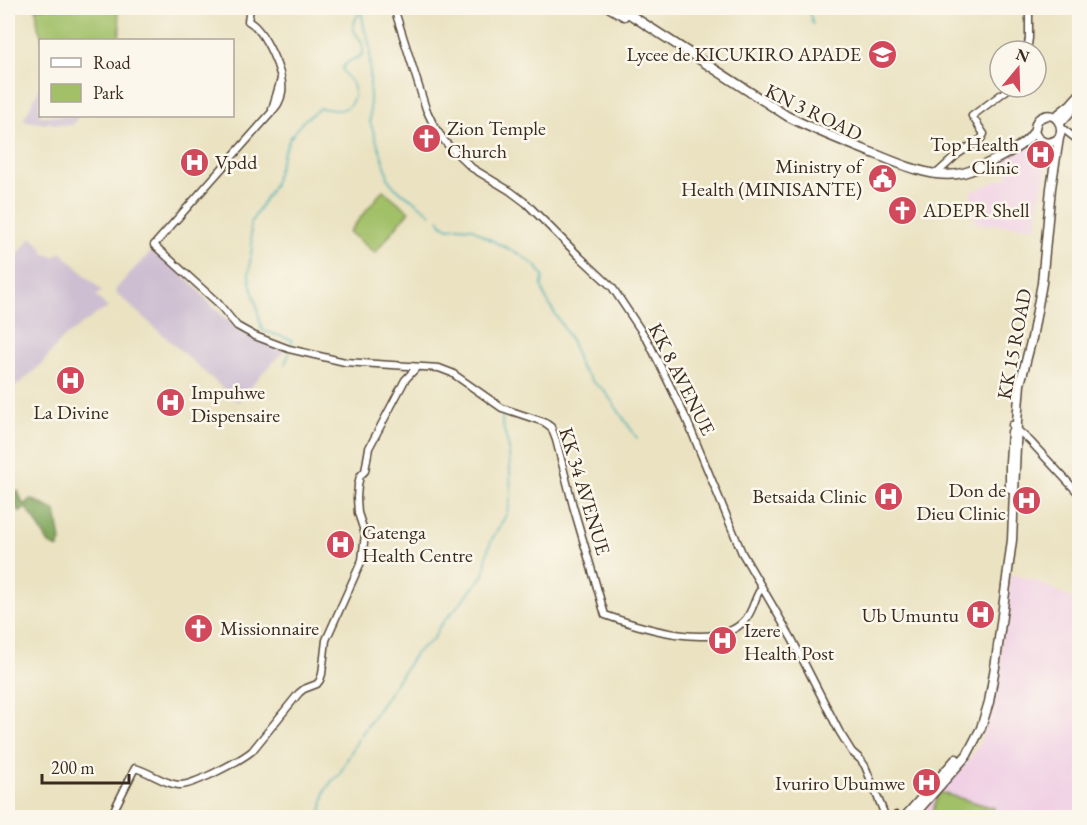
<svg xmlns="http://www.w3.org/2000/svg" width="1087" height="825" viewBox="0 0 1087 825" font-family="'EB Garamond',serif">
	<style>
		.built { fill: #f0d0e4 }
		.industrial { fill: #cebed1 }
		.green { fill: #a1c067; stroke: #6e7542; stroke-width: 1.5 }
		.forest { fill: #80a65c; stroke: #5e683d; stroke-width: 1.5 }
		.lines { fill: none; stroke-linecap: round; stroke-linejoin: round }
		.stream { stroke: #39abb2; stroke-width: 1.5 }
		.major-casing { stroke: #554636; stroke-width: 9 }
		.highway-casing { stroke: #554636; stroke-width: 11 }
		.major { stroke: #fff; stroke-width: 6 }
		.highway { stroke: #fff; stroke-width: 8 }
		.labels { text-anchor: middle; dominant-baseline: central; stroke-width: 5; stroke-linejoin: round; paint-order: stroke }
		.poi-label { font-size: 20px; fill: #3b2a1e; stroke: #fbf7ec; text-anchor: end }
		.street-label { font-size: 20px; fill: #3b2a1e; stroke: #fbf7ec }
	</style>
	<rect width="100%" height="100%" fill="#fbf7ec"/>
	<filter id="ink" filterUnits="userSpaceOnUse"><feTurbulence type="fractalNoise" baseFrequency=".0167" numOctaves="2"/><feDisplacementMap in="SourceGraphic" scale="12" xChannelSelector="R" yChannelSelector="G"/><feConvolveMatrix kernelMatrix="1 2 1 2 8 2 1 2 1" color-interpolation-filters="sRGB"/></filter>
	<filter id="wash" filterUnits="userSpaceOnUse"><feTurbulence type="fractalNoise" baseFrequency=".008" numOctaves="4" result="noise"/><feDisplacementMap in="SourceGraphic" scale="24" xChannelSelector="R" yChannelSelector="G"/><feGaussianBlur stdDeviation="1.35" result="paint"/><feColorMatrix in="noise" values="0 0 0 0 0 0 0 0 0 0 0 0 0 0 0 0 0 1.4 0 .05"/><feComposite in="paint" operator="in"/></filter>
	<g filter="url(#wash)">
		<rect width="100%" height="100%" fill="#eae2c1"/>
		<!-- built -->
		<path class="built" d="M1039,143L1044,147L1049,155L1038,206L1036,227L975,223L971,192L1009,176L1002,160L1026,147Z
			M1010,574L1036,581L1079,602V817L919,818V816L969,760L978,746L988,721L1004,621Z"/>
		<!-- industrial -->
		<path class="industrial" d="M40,87V116H78L73,125L52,124L50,122H48L47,124L23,121Z
			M31,237L43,248V253L54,257L61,252L102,291L96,296L108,308L95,315L62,339L41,365L8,393V268Z
			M155,250L196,287L211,305L235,327L246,335L285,350L261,375L238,402L115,292L116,289L132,271L152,251Z"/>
		<!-- green -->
		<path class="green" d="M36,8H117L120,27L119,40H43L38,27Z
			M383,190L409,211L375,253L349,232Z
			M939,792L994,808L991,817L930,818Z"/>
		<!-- forest -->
		<path class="forest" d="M16,491H18L23,504H26L31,499L56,511L61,541L58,548L49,544L33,517L26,508L20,512L17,509L12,495Z"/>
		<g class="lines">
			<!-- stream -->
			<path class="stream" d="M365,8L361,10L365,32L367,34L370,48V122L387,171L388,179L395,188L412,199L431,214
				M808,8L813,24
				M439,219L443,225L449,228L457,227L472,228L485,237L521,255L537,267L543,276L542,286L545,297L572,342L580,367L594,383L604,390L637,438
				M258,310L250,282L249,274L252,245L250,224L274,184L283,154L290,138L303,121L320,108C333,110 348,114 353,99C355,94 355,90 353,85C350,79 345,76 342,69C346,60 356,60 363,54C365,30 342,38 361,10
				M258,312L262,330L292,340V346
				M285,364L290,351
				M455,609L484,575L488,549L492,539L504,519L508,510L511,495L509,449L502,422L503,411
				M361,735L415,654L421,648L433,640L439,627L453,611
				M320,818L325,791L331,782L339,775L358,739"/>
		</g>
	</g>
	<g filter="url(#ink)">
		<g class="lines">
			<defs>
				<path id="major" d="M250,8L248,21C264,29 285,75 282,92C281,101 277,106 271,113L154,245L218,303L237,326L255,336L289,349L345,362L439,368L452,373L502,408L544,422L551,427L556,440L573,506L605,615C639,627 717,653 745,620C754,610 754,597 762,587
					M394,8L426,109L434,126L446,143L472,168L510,191L526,203L581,258L612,287L648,341L686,418L742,553L792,639L839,731L852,752L860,759L865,766L886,818
					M1027,51L1029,38V8
					M272,109L281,79
					M1062,128L1080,142
					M936,174L958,154L981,139L984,134L972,116L1011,87
					M1012,425L1030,441L1080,495
					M110,818L135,768C150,772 164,784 179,785C193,786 241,760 252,751L299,693L304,689L317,684L320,680L322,674L326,640L362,560L365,534L358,513L357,498L358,485L360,476L365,471L369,448L405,380L417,367
					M891,818L896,815L903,818"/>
				<path id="highway" d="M610,8L624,16
					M620,8L787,116C816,131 845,142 875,154C895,162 915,171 936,174C945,175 955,175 963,173C979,169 1017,150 1028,139C1030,137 1032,134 1034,132C1036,126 1035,120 1042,117C1056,110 1065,126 1059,138C1049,146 1038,143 1034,131
					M1055,117L1071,104L1080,94
					M1060,123L1078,103
					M1046,143L1051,152L1052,161
					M1010,488V462L1012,432
					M904,818L956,759
					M911,818L967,755L981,728L989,702L996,661L1012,540L1017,422L1020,384L1032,338L1042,283L1051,188L1059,138"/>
			</defs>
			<!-- major casing -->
			<use href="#major" class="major-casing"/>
			<!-- highway casing -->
			<use href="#highway" class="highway-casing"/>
			<!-- major -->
			<use href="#major" class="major"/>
			<!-- highway -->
			<use href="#highway" class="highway"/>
		</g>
	</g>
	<!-- icons -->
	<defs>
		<symbol id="school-disc" viewBox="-11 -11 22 22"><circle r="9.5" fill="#d1495b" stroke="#fbf7ec"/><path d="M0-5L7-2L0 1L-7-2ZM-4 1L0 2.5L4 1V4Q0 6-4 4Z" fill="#fff"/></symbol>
		<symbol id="church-disc" viewBox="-11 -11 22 22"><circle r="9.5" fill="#d1495b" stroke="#fbf7ec"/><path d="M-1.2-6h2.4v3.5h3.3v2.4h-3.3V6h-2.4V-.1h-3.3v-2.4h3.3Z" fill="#fff"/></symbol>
		<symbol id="hospital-disc" viewBox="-11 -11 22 22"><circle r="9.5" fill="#d1495b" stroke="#fbf7ec"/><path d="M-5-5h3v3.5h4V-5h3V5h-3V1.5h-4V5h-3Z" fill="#fff"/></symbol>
		<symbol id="civic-disc" viewBox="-11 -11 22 22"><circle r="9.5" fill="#d1495b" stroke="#fbf7ec"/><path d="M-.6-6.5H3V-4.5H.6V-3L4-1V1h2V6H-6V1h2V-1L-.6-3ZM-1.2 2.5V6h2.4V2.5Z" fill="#fff"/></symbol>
	</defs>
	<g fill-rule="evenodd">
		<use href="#school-disc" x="866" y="38" width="33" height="33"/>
		<use href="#church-disc" x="410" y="122" width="33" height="33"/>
		<use href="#hospital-disc" x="1024" y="138" width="33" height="33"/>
		<use href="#hospital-disc" x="178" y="146" width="33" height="33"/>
		<use href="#civic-disc" x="866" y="162" width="33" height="33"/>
		<use href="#church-disc" x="886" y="194" width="33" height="33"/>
		<use href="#hospital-disc" x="54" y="364" width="33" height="33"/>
		<use href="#hospital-disc" x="154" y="386" width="33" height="33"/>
		<use href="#hospital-disc" x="872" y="480" width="33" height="33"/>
		<use href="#hospital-disc" x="1010" y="484" width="33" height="33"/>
		<use href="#hospital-disc" x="324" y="528" width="33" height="33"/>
		<use href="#hospital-disc" x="964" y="598" width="33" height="33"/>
		<use href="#church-disc" x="182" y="612" width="33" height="33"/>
		<use href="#hospital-disc" x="706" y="624" width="33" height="33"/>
		<use href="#hospital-disc" x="910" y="766" width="33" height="33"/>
	</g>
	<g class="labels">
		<!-- poi labels -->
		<g class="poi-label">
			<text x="861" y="54">Lycee de KICUKIRO APADE</text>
			<text x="447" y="128" text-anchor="start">Zion Temple<tspan x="447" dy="23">Church</tspan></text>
			<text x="1019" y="144">Top Health<tspan x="1019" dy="23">Clinic</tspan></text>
			<text x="215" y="162" text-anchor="start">Vpdd</text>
			<text x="862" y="166">Ministry of<tspan x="862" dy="23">Health (MINISANTE)</tspan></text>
			<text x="923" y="210" text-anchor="start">ADEPR Shell</text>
			<text x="191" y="392" text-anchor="start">Impuhwe<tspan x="191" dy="23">Dispensaire</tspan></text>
			<text x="71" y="412" text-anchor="middle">La Divine</text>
			<text x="1006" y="490">Don de<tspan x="1006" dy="23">Dieu Clinic</tspan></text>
			<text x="867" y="496">Betsaida Clinic</text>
			<text x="362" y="532" text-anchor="start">Gatenga<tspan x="362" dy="23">Health Centre</tspan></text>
			<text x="959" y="615">Ub Umuntu</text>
			<text x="220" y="628" text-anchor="start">Missionnaire</text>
			<text x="744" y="630" text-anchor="start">Izere<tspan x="744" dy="23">Health Post</tspan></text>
			<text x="905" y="783">Ivuriro Ubumwe</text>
		</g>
		<!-- street labels -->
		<g class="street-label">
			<text transform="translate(814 112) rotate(26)">KN 3 ROAD</text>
			<text transform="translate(1014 344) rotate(-79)">KK 15 ROAD</text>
			<text transform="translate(682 379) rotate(63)">KK 8 AVENUE</text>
			<text transform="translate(585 491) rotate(73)">KK 34 AVENUE</text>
		</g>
	</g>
	<!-- margin -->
	<rect width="1087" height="825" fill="none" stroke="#fbf7ec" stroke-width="30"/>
	<!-- legend -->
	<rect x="39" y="39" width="195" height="78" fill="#fbf7ec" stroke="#aea59a" stroke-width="1.5"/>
	<rect x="51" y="58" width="30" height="9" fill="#ffffff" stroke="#aea59a" stroke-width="1.5"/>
	<text x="93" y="69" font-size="18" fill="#3b2a1e">Road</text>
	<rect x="51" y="84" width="30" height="18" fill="#a1c067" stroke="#aea59a" stroke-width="1.5"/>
	<text x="93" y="99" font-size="18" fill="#3b2a1e">Park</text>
	<!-- north arrow -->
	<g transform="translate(1018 69) rotate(19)"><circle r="28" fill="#fbf7ec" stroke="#aea59a" stroke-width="1.5"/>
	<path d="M0-4.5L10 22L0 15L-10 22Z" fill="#d1495b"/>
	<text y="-9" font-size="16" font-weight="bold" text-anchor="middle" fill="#3b2a1e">N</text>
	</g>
	<!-- scale -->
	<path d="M42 774v9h87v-9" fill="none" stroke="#3b2a1e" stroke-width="3"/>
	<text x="51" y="774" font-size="18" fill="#3b2a1e" stroke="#fbf7ec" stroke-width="4.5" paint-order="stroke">200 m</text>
</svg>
